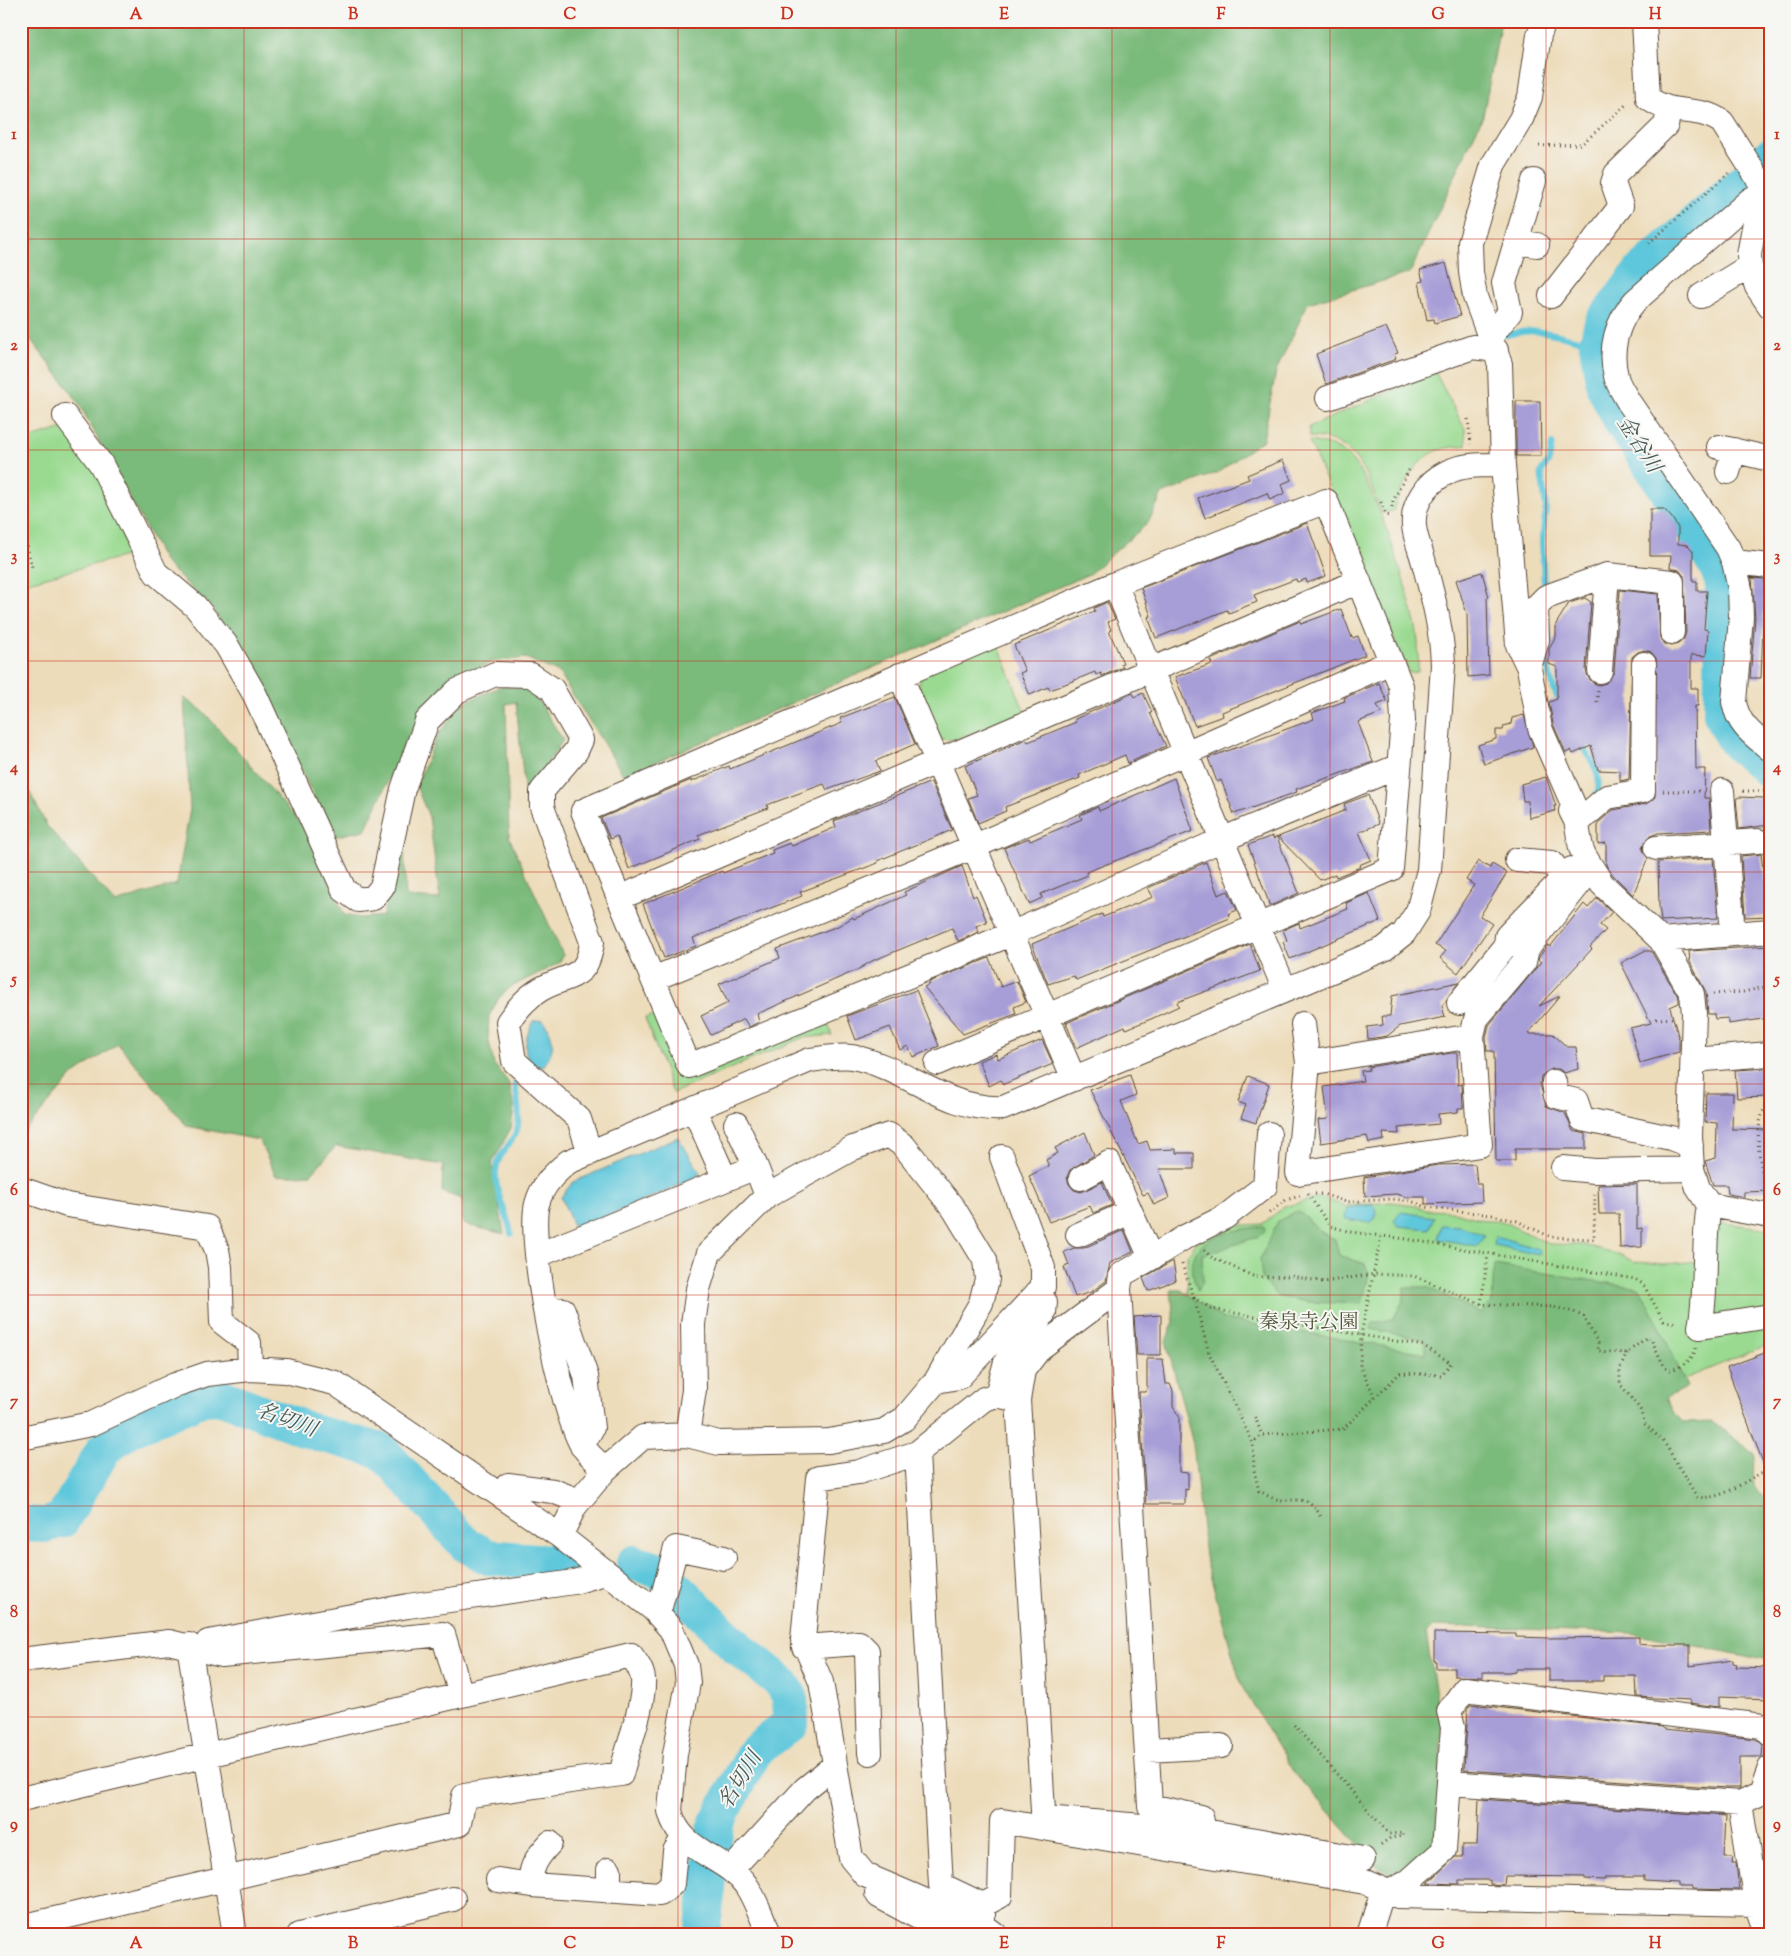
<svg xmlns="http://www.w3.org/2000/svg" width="1791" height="1956" viewBox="0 0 1791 1956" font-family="'Sorts Mill Goudy','Noto Serif JP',serif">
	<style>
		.green { fill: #99da90; stroke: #6a8257 }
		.forest { fill: #7aba7a; stroke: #5a724c }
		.water { fill: #5fc7db; stroke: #4d787c }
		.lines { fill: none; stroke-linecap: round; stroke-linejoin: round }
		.stream { stroke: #5fc7db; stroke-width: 6 }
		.river { stroke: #5fc7db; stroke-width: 36 }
		.building { fill: #a79ed7 }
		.minor-casing { stroke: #564535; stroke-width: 26 }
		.path { stroke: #564535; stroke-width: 3; stroke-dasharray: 1 4; stroke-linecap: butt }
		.minor { stroke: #fff; stroke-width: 24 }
		.grid { fill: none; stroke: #c8321e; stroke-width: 1; stroke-opacity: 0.55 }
		.labels { text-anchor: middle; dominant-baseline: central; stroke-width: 4; stroke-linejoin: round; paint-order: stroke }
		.park-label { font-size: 20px; fill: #52563a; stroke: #f6f6f2 }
		.water-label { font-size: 21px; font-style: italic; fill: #465957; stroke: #f6f6f2 }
		.neatline { fill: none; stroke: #c8321e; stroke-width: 2 }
		.grid-label { font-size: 16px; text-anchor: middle; font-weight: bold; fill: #c8321e }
	</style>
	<rect width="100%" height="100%" fill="#f6f6f2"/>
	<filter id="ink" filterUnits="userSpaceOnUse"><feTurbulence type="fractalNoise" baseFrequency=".02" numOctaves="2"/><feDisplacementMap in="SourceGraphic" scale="10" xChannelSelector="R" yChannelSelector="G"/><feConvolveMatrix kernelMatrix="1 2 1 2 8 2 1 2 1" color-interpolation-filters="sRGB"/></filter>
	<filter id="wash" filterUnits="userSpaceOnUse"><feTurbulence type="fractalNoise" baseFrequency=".0096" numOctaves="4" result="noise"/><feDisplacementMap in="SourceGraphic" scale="20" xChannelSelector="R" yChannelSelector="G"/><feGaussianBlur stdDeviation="1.12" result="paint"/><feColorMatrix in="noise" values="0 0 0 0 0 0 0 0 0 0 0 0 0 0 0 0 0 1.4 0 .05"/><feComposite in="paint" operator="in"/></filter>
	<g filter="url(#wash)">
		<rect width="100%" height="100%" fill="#eddcba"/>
		<!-- green -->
		<path class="green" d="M1435,372L1465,429L1466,445C1458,447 1447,447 1439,450C1413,460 1402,487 1393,511L1382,513C1366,476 1358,437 1309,437V427Z
			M64,428L104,481L129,555L21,584V441Z
			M1309,441C1323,443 1337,446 1348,456C1374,478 1411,597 1417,633C1419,646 1418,659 1418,672L1409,673Z
			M996,639L1025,713L953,740L941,739L918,691L921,673Z
			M657,1014L684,1079L827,1021L832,1035L802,1038L673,1093L645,1018Z
			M1320,1197L1345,1206L1391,1202L1416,1205L1426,1210L1450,1211L1488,1221H1502L1549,1244L1584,1245L1621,1255L1635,1262L1665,1264L1701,1261L1716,1222L1770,1229V1344L1682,1380L1403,1383L1188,1310L1187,1255L1197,1242L1229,1226L1262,1224L1284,1207Z"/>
		<!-- forest -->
		<path class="forest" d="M21,21H1501L1483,116L1410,273L1308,303L1276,371L1263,440L1217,473L1162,494L1148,523L1089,574L624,776L559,673L526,658L491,662L454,681L425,708L408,738L365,830L332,837L269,698L213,609L165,563L77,400L21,327Z
			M502,686L532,690L563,740L537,779L530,806H526L516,702L506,704L509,837L563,955L559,963L511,987L499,998L489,1016L488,1037L494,1064L508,1082L514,1106L511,1128L492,1163L504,1234L463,1224L462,1199L442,1192L443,1165L336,1146L311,1174L276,1176L259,1140L187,1126L118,1044L74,1074L21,1135V775L47,826L115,903L177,884L190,809L184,698L203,711L307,831L344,915L361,918L383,916L403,819L406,897L440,899L429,817L416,786L437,736L463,703Z
			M1297,1211C1313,1220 1315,1232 1335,1239L1339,1255L1365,1264L1369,1273L1362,1304L1310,1302L1279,1297L1262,1279L1260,1259L1278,1221Z
			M1264,1226L1265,1231L1257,1237L1202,1255L1203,1281L1198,1291C1176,1238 1223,1232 1264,1226Z
			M1494,1265L1640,1288L1658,1322L1687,1387L1666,1398L1674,1413L1684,1423L1712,1422L1754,1453L1753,1486L1770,1505V1661L1633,1633L1434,1626L1426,1633L1442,1731L1436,1848L1399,1878L1379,1868L1294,1773L1241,1685L1205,1557L1193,1444L1166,1341L1174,1322L1171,1290H1181L1223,1319L1425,1353V1340L1371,1329L1373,1323L1393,1319L1404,1299V1287H1427L1481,1313L1492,1301Z"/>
		<!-- water -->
		<path class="water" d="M543,1020C555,1039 556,1048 543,1067L530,1064C522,1049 526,1036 533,1021Z
			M678,1137L700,1172L696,1178L575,1230L561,1197L573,1182Z
			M1373,1205L1376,1210L1375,1219L1370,1223L1345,1219L1347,1208Z
			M1400,1212L1434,1217L1429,1229L1398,1226L1394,1220Z
			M1441,1225L1461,1226L1484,1235L1477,1246L1438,1239Z
			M1496,1236L1538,1249L1540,1253L1539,1255L1494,1245Z"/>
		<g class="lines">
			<!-- stream -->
			<path class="stream" d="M1506,335C1541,325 1563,338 1597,344
				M1544,585L1542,541L1546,507L1541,472L1549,461L1552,444
				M1548,627L1549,640L1544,648V653L1554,690L1560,703
				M1581,742C1589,757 1605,778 1596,795
				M511,1234C508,1214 494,1192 496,1171C497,1154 512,1144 517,1130C521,1116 517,1098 515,1084"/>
			<!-- river -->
			<path class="river" d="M1770,156L1763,164L1642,270L1602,323L1597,344L1604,387L1622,423L1695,531L1716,565L1722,580L1724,593L1721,713C1730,743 1748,752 1770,771
				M21,1524L45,1525L62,1520L104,1449L127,1431L203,1398L222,1397L313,1432L382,1451L465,1544L488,1557L560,1563
				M634,1563L658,1570L738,1648L782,1683L790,1697L791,1723L755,1751L716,1824L702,1935"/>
		</g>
		<g id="blocks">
			<!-- building -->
			<path class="building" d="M1446,263L1460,316L1435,323L1434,319L1427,320L1419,282L1423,281L1420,270Z
				M1386,327L1398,353L1394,354L1396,359L1326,384L1316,354Z
				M1516,401H1540L1541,456H1516Z
				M1283,460L1291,480L1282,484L1285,493L1270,500L1267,493L1205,518L1198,498L1249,479L1247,475Z
				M1650,509H1664L1672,518L1678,528V544L1688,545L1693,551V581H1697V591H1707L1704,629L1708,630L1706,656L1691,655V688H1698V706H1695L1696,769H1705L1704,798H1709L1711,830L1658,833L1648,837L1642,848L1648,858L1633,895L1613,875L1606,865V843L1598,844V823L1613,810L1646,804L1655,797L1656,658L1651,652L1645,650L1638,652L1632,657L1629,779L1620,781V771L1598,770L1591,746L1573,754L1571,750L1566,753L1553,724L1549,702L1557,699V667L1549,664V649L1556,637V624L1569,603L1585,598L1591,602L1586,670L1588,677L1593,683L1599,685L1606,683L1614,672L1620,590L1658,594L1660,638L1665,644L1672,646L1678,644L1684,639L1686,632L1684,576L1679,570L1670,568L1671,556H1650Z
				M1307,523L1326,576L1307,583L1306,579L1297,582L1296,579L1254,595L1257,602L1229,613L1227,610L1156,638L1148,617L1151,616L1141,588Z
				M1482,572L1489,597H1487L1489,675L1468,677L1467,614L1456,580Z
				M1752,578L1765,579L1761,678H1750L1755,618Z
				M1107,602L1115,619L1108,622L1111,630L1109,631L1123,663L1121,664L1123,667L1102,676L1101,673L1096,675L1095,672L1050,690L1048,687L1030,695L1020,673L1025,671L1014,645L1095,611L1094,608Z
				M1341,609L1352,638L1358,636L1365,655L1222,712L1223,716L1195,726L1175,677L1212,664L1210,660L1300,621L1301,624Z
				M1379,683L1387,701L1377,705L1381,713L1358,722L1373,762L1296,789L1297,792L1234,814L1221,780L1217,782L1208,758L1314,719L1312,713L1345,701L1344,698Z
				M1133,693L1135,697L1143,693L1152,712L1150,713L1166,746L1128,763L1125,755L1079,775L1080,778L1005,807L1006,811L978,823L968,798L977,795L965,766L1026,739L1028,742L1076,722L1075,719Z
				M895,697L915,744L876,761L880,771L827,790L824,784L767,805L768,808L698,835L700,839L629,869L617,836L610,839L601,818L691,780V782L729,766L730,769L842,723L840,718Z
				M1524,715L1533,747L1484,764L1478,745L1496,739V730H1503L1504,726L1511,724L1512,718Z
				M1546,777L1556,806H1554L1555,811L1529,818L1528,801H1523L1521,784Z
				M1174,778L1193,831L1086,872L1088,875L1041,894L1042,898L1029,904L1004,848L1029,838L1030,841L1082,819L1080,815L1098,807L1099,811Z
				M931,782L952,830L877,861L878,863L800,892L802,896L693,938L696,946L664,958L643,904L722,871L723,873L773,853L772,850L790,843L792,846L836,827L834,821Z
				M1368,795L1379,824L1359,832L1371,860L1359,865L1360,867L1336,877L1335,874L1320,880L1278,837L1346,810L1344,804Z
				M1739,797L1763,798L1770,802V825L1739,829L1736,799Z
				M1272,836L1273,839L1277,837L1299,893L1270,906L1248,845Z
				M1761,854L1765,883L1770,882V916L1745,917L1741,856Z
				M1713,858L1718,918L1661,921L1659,906L1658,862Z
				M1478,861L1490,868L1492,864L1507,873L1480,916L1492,924L1458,973L1440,958L1446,951L1435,945L1474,885L1466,880Z
				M1206,862L1218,895L1228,891L1237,910L1228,914L1230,918L1076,980L1074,976L1048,984L1032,944L1102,914L1103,917L1153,897L1148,888Z
				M962,866L973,897L976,895L987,922L976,926L979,932L958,941L952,928L872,961L857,970L757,1014L759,1022L749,1027L744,1019L711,1035L701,1016L728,1003L719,984L780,958L777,949L838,926L853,917L854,919L906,895L904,892Z
				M1369,893L1380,921L1290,959L1283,942L1287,940L1283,930L1299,923L1300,928L1348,909L1346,903Z
				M1597,898L1612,912L1600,925L1606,930L1590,947L1592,949L1539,1006L1560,996L1528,1034H1553L1567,1047H1576L1578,1069L1564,1073L1559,1069H1552L1541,1076L1540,1084L1546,1106L1565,1113L1573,1131L1586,1134V1149H1515V1161H1496L1494,1051H1487L1486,1037L1489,1025L1541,962L1538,960L1539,957L1548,945L1550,947L1584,904L1588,908Z
				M1250,944L1260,971L1177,1002L1179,1006L1151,1019L1126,1029L1125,1026L1076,1048L1066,1023Z
				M1770,946V1018L1728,1024V1018L1715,1019L1714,1014H1708L1706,992L1690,962L1689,951Z
				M1644,951H1651L1679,998V1003L1670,1007L1679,1039V1052L1640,1063L1630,1028L1651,1023L1621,963Z
				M989,958L1001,987L1017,981L1026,1002L1014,1007L1016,1014L963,1034L924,987L930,984L929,982Z
				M1459,982L1442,1006L1445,1017L1400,1026L1387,1036L1368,1039L1367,1027L1383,1025L1382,1016H1390L1392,996Z
				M916,990L939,1046L913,1057L908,1046L900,1050L890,1027L856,1040L847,1016Z
				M1042,1040L1053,1064L1004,1084L1001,1080L989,1086L979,1061L996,1054L998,1059Z
				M1451,1053H1457L1458,1085L1462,1084L1463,1108H1458V1112L1438,1114L1439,1124L1398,1128L1399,1134L1383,1133L1384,1140L1369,1143L1367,1136L1321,1143L1318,1120L1328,1119L1324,1087L1363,1081L1361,1071L1369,1070V1067Z
				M1769,1068L1770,1097L1737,1098L1735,1070Z
				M1130,1075L1136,1095L1121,1101L1138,1144L1147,1141L1150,1150L1176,1149V1153H1194V1169H1159L1169,1198L1154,1205L1148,1193L1143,1195L1090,1090Z
				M1248,1076L1269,1084L1256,1123L1241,1118L1246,1105L1238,1102Z
				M1706,1093H1733L1732,1129L1770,1130V1191L1744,1192V1197L1728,1194L1727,1185H1713L1705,1161L1716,1158L1717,1123L1705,1122Z
				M1085,1132L1094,1155L1070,1170L1067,1177L1069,1184L1074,1190L1081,1192L1102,1182L1112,1205L1093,1213L1090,1206L1049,1222L1029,1176L1049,1166L1046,1160L1058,1153L1055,1148Z
				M1475,1164L1477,1184H1481L1482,1202L1425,1204V1197H1407L1396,1194L1365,1196L1364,1177L1438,1165Z
				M1637,1184V1229L1642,1228V1247L1620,1248L1619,1214H1599L1598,1185Z
				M1124,1230L1133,1252L1110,1263L1106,1281L1091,1292L1075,1297L1064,1267L1069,1265L1064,1252L1074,1248H1084Z
				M1173,1261L1176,1280L1148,1291L1143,1278Z
				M1161,1315V1355H1137L1134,1317Z
				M1770,1351V1476H1768L1727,1367Z
				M1147,1359H1163L1166,1384H1170L1173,1391V1407L1179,1416V1472L1188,1473V1490L1185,1489V1504H1146L1139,1392H1145L1147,1389Z
				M1434,1633L1516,1634V1637L1549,1638L1639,1637V1644L1648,1645H1690V1666L1733,1660V1663L1737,1664L1736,1667L1770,1668V1699L1719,1697V1707L1690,1703V1700L1637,1697L1636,1676H1603V1681H1549V1669H1515V1671L1509,1672H1483V1677L1454,1676V1668H1436V1661H1434Z
				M1471,1704L1662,1727L1664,1729L1756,1739L1763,1745L1762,1757H1740V1788H1727L1464,1770L1468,1709Z
				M1479,1799L1726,1816L1724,1856H1733L1732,1863H1736L1739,1890L1692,1889V1886H1678V1883L1644,1881V1877H1605V1880L1585,1879V1877L1505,1876L1504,1885L1490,1884V1880H1459V1884L1428,1883L1455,1857H1462V1845H1477Z"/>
		</g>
	</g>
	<g filter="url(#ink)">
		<use href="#blocks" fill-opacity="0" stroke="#564535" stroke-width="1"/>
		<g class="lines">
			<defs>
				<path id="minor" d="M1544,21L1539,35L1530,97L1521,119L1493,165L1470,243L1471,272L1475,297L1500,364L1503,465L1518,645L1529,668L1540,728L1573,804L1581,848L1585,857L1602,884L1661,940L1692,994L1694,1013L1690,1136L1692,1169L1698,1188L1709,1205L1770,1216
					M1644,21L1648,98C1674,118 1696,104 1722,122L1766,191L1765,205L1754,227L1749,255L1750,266L1757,287L1770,306
					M1770,189L1750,200L1635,301C1617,321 1609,349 1616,376C1617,384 1624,393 1628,401L1728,548L1734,562L1740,589L1741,617L1734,702C1738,725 1753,735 1770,749
					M1516,242L1537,245
					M1551,296L1621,206L1613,183L1616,174L1666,125L1669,110
					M1701,296L1750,266
					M1491,336L1510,312L1504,283L1534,181
					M1328,398L1473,347L1496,350
					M65,416L101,464L156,573L195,606L227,646L255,695L344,890L358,900L373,898L382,887L403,789L427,721L457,691L495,674L531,675L552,689L581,740L576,751L542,791V807L592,942C587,981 570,973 541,989C527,997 518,1008 508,1022L514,1061L579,1119L590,1153
					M1719,447L1770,459
					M1728,472L1734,450
					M1734,562L1770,566
					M1115,584L1285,990
					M1529,668L1537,640L1536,607L1546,597L1607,575L1672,582V632
					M1600,671L1607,575
					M900,675L1074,1079
					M1722,791L1733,934
					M1571,811L1577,823L1607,797L1643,791L1644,664
					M1656,848L1758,841
					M1517,860L1552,863L1563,878
					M619,898L1359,581
					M1661,940L1770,931
					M653,979L973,847L1391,662
					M1459,1003L1506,945L1507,936L1572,869H1591
					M1303,1024L1308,1063
					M1472,1036L1308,1063L1298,1173L1480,1145L1472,1036L1476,1019L1524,962L1527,949L1591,869
					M937,1063L1391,869L1403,720L1401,686L1326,501L1115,584L583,811L689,1066L1011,934L1221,840L1399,766
					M1694,1064L1705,1059L1770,1054
					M1554,1082L1556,1096L1576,1101L1582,1119L1671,1138L1691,1146
					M694,1109L725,1179
					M736,1124L756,1167
					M1563,1168L1595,1171L1692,1169
					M1081,1178L1109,1163L1151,1258L1121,1275L1119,1289
					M21,1189L67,1205L207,1227L217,1250L220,1267L222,1322L249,1343L250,1369
					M1709,1205C1702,1246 1708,1287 1700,1327L1770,1316
					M1078,1235L1130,1212
					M538,1255L756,1167L767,1196
					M1151,1258L1185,1237L1225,1217L1265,1186L1269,1134
					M545,1308L563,1310L586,1376L592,1428L582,1446
					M936,1381L959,1377L1043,1287V1268L1002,1157
					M997,1395L1006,1362L1044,1313L1045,1302L1037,1293
					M1018,1400L1044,1827
					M687,1435L694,1390L693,1324L698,1289L709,1253L767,1196L853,1148L889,1135L904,1146L954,1209L985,1260L987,1279L981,1303L936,1381L904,1419L884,1431L829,1441L719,1443L687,1435L643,1437L605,1470C598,1462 587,1454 582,1445C561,1410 527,1242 537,1204C542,1185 554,1174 568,1162L810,1060C824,1058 839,1055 852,1057C906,1067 945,1111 1003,1108L1384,949L1404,933L1418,911L1429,870L1443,665C1442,629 1433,597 1424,563C1421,551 1415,538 1414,526C1412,504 1426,483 1446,473C1462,464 1484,465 1503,465
					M21,1438L91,1424L175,1385L207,1374L250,1369L286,1371L335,1383L560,1536L653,1609L671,1629L686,1665L688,1683L675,1754L670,1811C680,1853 724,1855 746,1885C756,1900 762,1919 770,1935
					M917,1453L941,1885L983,1905V1920
					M508,1485L553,1491L579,1501
					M560,1536L575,1506L605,1470
					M658,1614L676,1548L724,1558
					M208,1642L408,1606L574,1582L605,1573
					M189,1645L235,1935
					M804,1647L859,1643L867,1651L870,1753
					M21,1660L169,1642L222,1655L443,1634L461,1695
					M1147,1750L1221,1746
					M1449,1783L1740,1803
					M21,1799L631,1655C636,1662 642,1670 643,1679C645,1702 627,1750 621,1774L464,1796L459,1824L21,1927
					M1204,1831L1363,1859
					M550,1843C539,1855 528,1868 532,1885L660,1894L672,1884L675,1851L684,1837
					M731,1870L805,1789L835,1765
					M498,1880L532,1885
					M609,1891V1870
					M877,1893L879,1896L951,1935
					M983,1905L1000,1896L1002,1821L1365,1882L1398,1896L1756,1904
					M299,1935L453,1899
					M996,1935L984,1926L865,1875L851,1858L821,1682L803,1640L818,1478L859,1472L917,1453L984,1399L997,1395L1018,1400L1023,1370L1040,1348L1119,1289L1150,1806L1201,1817L1204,1831L1044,1818
					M1369,1935L1380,1900L1389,1892L1408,1882L1444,1850L1453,1727L1449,1711L1465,1689L1762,1726L1770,1734
					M1767,1935L1756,1904L1740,1803L1761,1793L1770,1768"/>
			</defs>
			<!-- minor casing -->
			<use href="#minor" class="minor-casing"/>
			<!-- path -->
			<path class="path" d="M1539,146L1582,144L1628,103
				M1649,243L1729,173
				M1468,419L1471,444
				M1381,502L1386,514L1390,517
				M1392,507L1393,501L1409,470
				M21,522L32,567
				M1597,702L1598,691
				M1663,791H1702
				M1743,791H1770
				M1713,994L1743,992L1770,986
				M1656,1019L1674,1018
				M1308,1194L1330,1226L1351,1232L1406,1239L1635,1279L1643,1284L1664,1321L1678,1323
				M1315,1194H1323L1346,1202L1391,1199L1411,1201L1426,1207L1492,1215L1517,1221L1551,1237L1594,1239L1595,1192
				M1768,1195C1760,1165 1750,1127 1770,1099
				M1269,1213L1286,1200L1303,1195
				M1204,1250L1211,1257L1255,1277L1291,1276L1324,1282L1374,1274L1414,1276L1481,1304L1553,1307L1574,1312L1584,1317L1598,1343V1351L1627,1353L1647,1337L1651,1339L1665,1368L1670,1370C1681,1368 1694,1359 1696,1348
				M1182,1264L1194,1298L1212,1309L1424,1346L1451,1363L1441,1375L1400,1373L1343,1429L1262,1435L1253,1443
				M1194,1298L1209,1353L1253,1443L1254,1470L1259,1491C1264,1493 1269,1497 1273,1498C1293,1505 1309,1490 1321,1518
				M1481,1304L1488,1255
				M1627,1353L1620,1369V1384L1640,1409L1645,1424L1664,1442L1697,1497C1725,1501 1746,1478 1770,1469
				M1375,1397L1360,1366L1361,1335L1381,1236
				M1255,1417L1262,1435
				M1294,1725L1389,1834L1403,1833V1836L1390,1838L1379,1846"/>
			<!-- minor -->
			<use href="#minor" class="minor"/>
		</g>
	</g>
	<!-- grid -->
	<path class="grid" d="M244,21V1935M462,21V1935M678,21V1935M896,21V1935M1112,21V1935M1330,21V1935M1546,21V1935M21,239H1770M21,450H1770M21,661H1770M21,872H1770M21,1084H1770M21,1295H1770M21,1506H1770M21,1717H1770"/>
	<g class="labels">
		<!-- park labels -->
		<g class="park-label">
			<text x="1309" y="1323">秦泉寺公園</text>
		</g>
		<!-- water labels -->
		<g class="water-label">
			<text transform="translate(1638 445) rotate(57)">金谷川</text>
			<text transform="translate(286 1421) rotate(20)">名切川</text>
			<text transform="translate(741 1781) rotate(-59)">名切川</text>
		</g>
	</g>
	<!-- margin -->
	<rect width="1791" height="1956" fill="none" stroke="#f6f6f2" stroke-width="55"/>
	<rect x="28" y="28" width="1736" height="1900" class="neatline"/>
	<g class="grid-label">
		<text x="136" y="19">A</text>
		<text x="353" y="19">B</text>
		<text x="570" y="19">C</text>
		<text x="787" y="19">D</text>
		<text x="1004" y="19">E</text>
		<text x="1221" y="19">F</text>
		<text x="1438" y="19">G</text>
		<text x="1655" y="19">H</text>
		<text x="14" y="139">1</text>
		<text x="1777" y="139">1</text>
		<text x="14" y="350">2</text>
		<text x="1777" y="350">2</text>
		<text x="14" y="561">3</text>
		<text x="1777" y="561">3</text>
		<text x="14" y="772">4</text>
		<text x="1777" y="772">4</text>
		<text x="14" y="984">5</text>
		<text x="1777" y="984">5</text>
		<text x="14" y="1195">6</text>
		<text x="1777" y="1195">6</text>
		<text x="14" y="1406">7</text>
		<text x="1777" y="1406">7</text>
		<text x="14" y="1617">8</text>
		<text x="1777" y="1617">8</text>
		<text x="14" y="1829">9</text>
		<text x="1777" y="1829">9</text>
		<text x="136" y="1948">A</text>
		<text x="353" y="1948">B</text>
		<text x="570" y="1948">C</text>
		<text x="787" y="1948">D</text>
		<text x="1004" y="1948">E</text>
		<text x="1221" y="1948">F</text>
		<text x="1438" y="1948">G</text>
		<text x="1655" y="1948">H</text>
	</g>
</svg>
